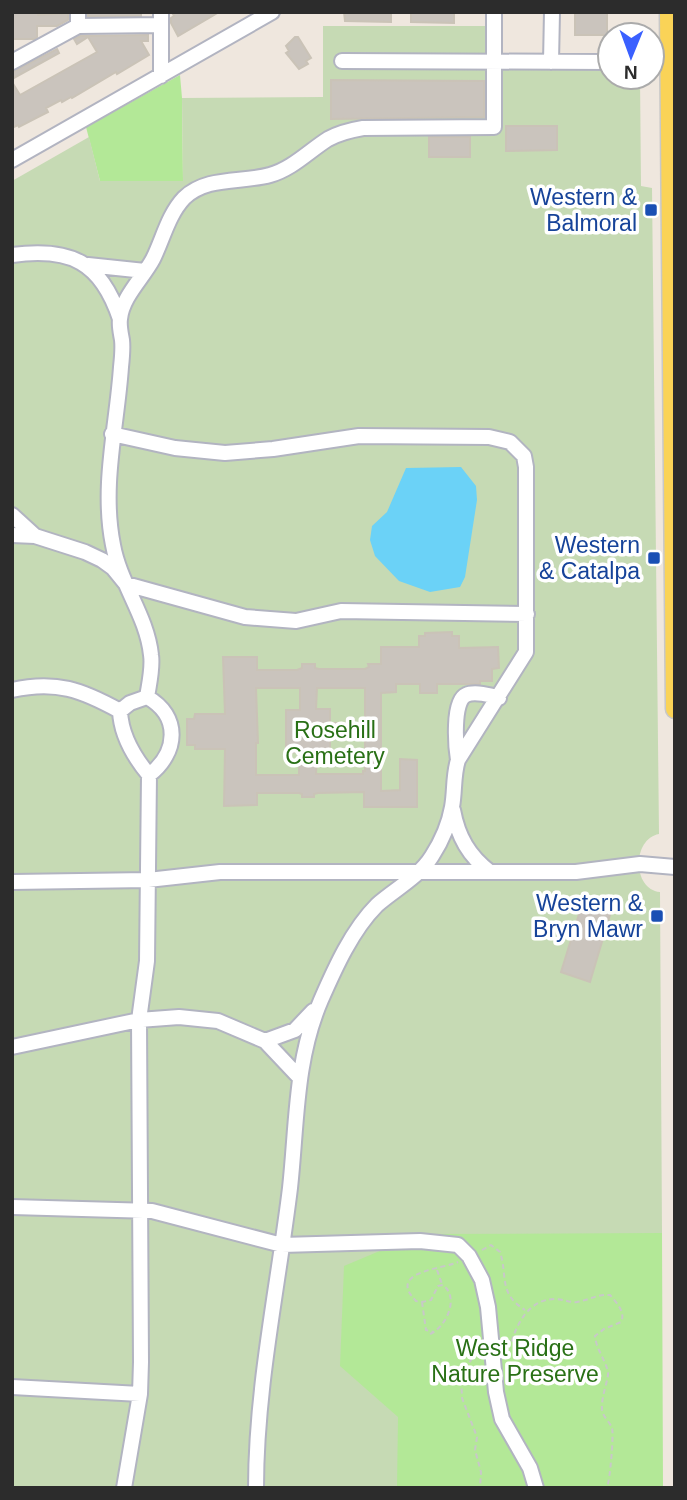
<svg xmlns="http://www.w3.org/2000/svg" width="687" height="1500" viewBox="0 0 687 1500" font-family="Arial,sans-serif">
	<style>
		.green { fill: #b3e897 }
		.cemetery { fill: #c6dab4 }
		.water { fill: #6bd2f7 }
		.building { fill: #cac4bd; stroke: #cac3b7; stroke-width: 2; fill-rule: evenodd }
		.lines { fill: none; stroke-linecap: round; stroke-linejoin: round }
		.minor-casing { stroke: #b2b4c1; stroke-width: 18 }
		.major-casing { stroke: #c8c8c8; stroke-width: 21 }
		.path { stroke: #c8c8c8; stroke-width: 2; stroke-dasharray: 5 3.5; stroke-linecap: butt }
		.minor { stroke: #fff; stroke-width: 14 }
		.major { stroke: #fad357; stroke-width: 18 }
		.transit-dot { fill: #1a4fb4; stroke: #fff; stroke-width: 2.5 }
		.labels { text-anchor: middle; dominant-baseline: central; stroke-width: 7; stroke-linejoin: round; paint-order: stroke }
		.transit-label { font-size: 23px; fill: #164399; stroke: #fff; text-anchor: end }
		.park-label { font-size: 23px; fill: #297016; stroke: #fff }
	</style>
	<rect width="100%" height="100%" fill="#efe7de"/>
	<!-- green -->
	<path class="green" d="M180,75L182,98L183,181H100L86,127Z
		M659,1211L662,1233L663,1488H285L343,1264L420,1234Z"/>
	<!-- cemetery -->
	<path class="cemetery" d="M323,26H490V67L610,68V77H640L641,186L652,188L659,834C632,839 632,889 660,892L662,1233L420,1234L344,1266L340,1366L398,1417L397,1488H12V181L89,137L100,181H183L182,98L323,97Z"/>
	<!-- water -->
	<path class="water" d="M461,467L476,486L477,500L465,577L460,587L430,592L399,581L375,556L370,540L372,526L387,512L406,468Z"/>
	<!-- building -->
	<path class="building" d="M13,12H38V15L68,13V20L57,26H37V37L35,39H12Z
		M88,12H141V16H88Z
		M172,12H219L178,36L171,23V18L174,16Z
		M344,12H391V22L345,21Z
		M411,12H454V23L411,22Z
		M575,12H607V35H575Z
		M148,35V41H141L149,55L117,74L116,72L72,98L71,97L62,102L61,100L46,108L48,112L38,117L19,127L18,125L12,128V82L20,95L97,52L88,37L77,44L74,39L80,36Z
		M295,37H298L311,58L306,61L308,64L299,69L286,53L289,51L286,46Z
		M57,49L59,53L12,79V72Z
		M331,80L484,81V117L331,119Z
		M506,126H557V150L506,151Z
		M429,137H470V157H429Z
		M452,632V636H459V648L498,647L499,668L492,669V681H480V684H437V693H420V684H396V692L381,693V791L400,790V759L417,760V807H364V792L318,793L314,794V797H302V794L299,793H257V805L224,806L225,749H195V745H187V719H194L195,714H225L223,657H257V670H297L302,668V664H315V668L319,669H365L369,667L368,664H381V647H419V636H425V633ZM256,688H300V710H286V753L299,752V775H256V743H258ZM317,688H365V723H330V709H316ZM330,738H365V771H363V774H316L317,752H330Z
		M584,898L612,908L590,982L561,972Z"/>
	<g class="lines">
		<defs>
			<path id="minor" d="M161,12V76
				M78,26L161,25
				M342,61L610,62
				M652,61H669
				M12,62L78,26V12
				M551,62L552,12
				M12,160L272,12
				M12,255C71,247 101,262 120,319
				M88,265L145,271
				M112,434L175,448L225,453L273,449L359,436L489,437L510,442L524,456L526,467V652L458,760C453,776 455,791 452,807C449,824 441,842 432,856C419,877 395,889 377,905C352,930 335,968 321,1000C295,1060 297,1124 290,1188C278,1287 256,1387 256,1488
				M12,515L35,536L85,552L102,560L113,568L126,584L245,617L296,621L341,611L527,614
				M12,535L35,536
				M12,690C56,680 82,690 120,711C121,735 134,757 149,775
				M120,711L130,703L147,697
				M458,760C456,748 452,701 466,695C474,691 491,695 499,698
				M453,810C458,837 469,856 490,872
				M12,882L148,880L220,872H576L640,864L675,867
				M265,1041L295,1030L313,1011
				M12,1047L139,1020L179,1017L218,1021L265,1041L299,1077
				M12,1207L152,1211L282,1245L420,1241L458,1245L469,1256L482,1280L488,1307L496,1392L502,1419L530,1468L536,1488
				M12,1387L140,1394
				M124,1488L140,1394L141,1362L139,1020L147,961L149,775C178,753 181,716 147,697C149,684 153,668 151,655C147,616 120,584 113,545C101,486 117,426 121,367C122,358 123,349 122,340C121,334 119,326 120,319C122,297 143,278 153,259C163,239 168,215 184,198C207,176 241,183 270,175C292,169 309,151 328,139C339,133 351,130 363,128L494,127V12"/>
			<path id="major" d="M669,12L675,709"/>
		</defs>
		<!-- minor casing -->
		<use href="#minor" class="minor-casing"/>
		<!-- major casing -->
		<use href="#major" class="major-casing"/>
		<!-- path -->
		<path class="path" d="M482,1250L491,1245L500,1252C508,1277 498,1293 525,1310
			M437,1270L442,1284
			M422,1302L426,1330L434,1332
			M430,1334C446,1327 460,1298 443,1285L438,1286L431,1300L422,1302L416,1301C386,1271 444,1269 458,1262
			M506,1347L511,1344C517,1322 530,1299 555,1299C563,1299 570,1303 577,1302C589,1300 597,1294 610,1295C616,1302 626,1312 621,1322L604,1329L595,1336C596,1349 606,1361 608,1372C609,1378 601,1397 602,1409C602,1416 610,1422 612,1428C614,1434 610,1480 607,1488
			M477,1351L461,1375L462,1398L477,1437L475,1450L481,1472L480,1488"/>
		<!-- minor -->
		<use href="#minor" class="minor"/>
		<!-- major -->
		<use href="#major" class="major"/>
	</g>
	<!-- markers -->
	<g class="transit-dot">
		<rect x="644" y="203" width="14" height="14" rx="3.5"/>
		<rect x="647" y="551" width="14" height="14" rx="3.5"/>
		<rect x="650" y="909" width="14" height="14" rx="3.5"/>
	</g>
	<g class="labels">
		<!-- transit labels -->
		<g class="transit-label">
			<text x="637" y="197">Western &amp;<tspan x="637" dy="26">Balmoral</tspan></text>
			<text x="640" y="545">Western<tspan x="640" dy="26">&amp; Catalpa</tspan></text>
			<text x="643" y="903">Western &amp;<tspan x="643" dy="26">Bryn Mawr</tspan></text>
		</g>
		<!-- park labels -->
		<g class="park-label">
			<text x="335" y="730">Rosehill<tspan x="335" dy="26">Cemetery</tspan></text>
			<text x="515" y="1348">West Ridge<tspan x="515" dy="26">Nature Preserve</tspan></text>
		</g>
	</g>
	<!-- border -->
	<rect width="687" height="1500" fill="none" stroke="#2c2c2c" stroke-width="28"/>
	<!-- north arrow -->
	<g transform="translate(631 56) rotate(181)"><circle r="33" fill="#ffffff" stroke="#ababab" stroke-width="2"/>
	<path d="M0-5L12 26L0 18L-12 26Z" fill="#3a60ff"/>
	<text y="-10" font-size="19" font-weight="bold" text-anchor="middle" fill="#2c2c2c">N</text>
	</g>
</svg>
